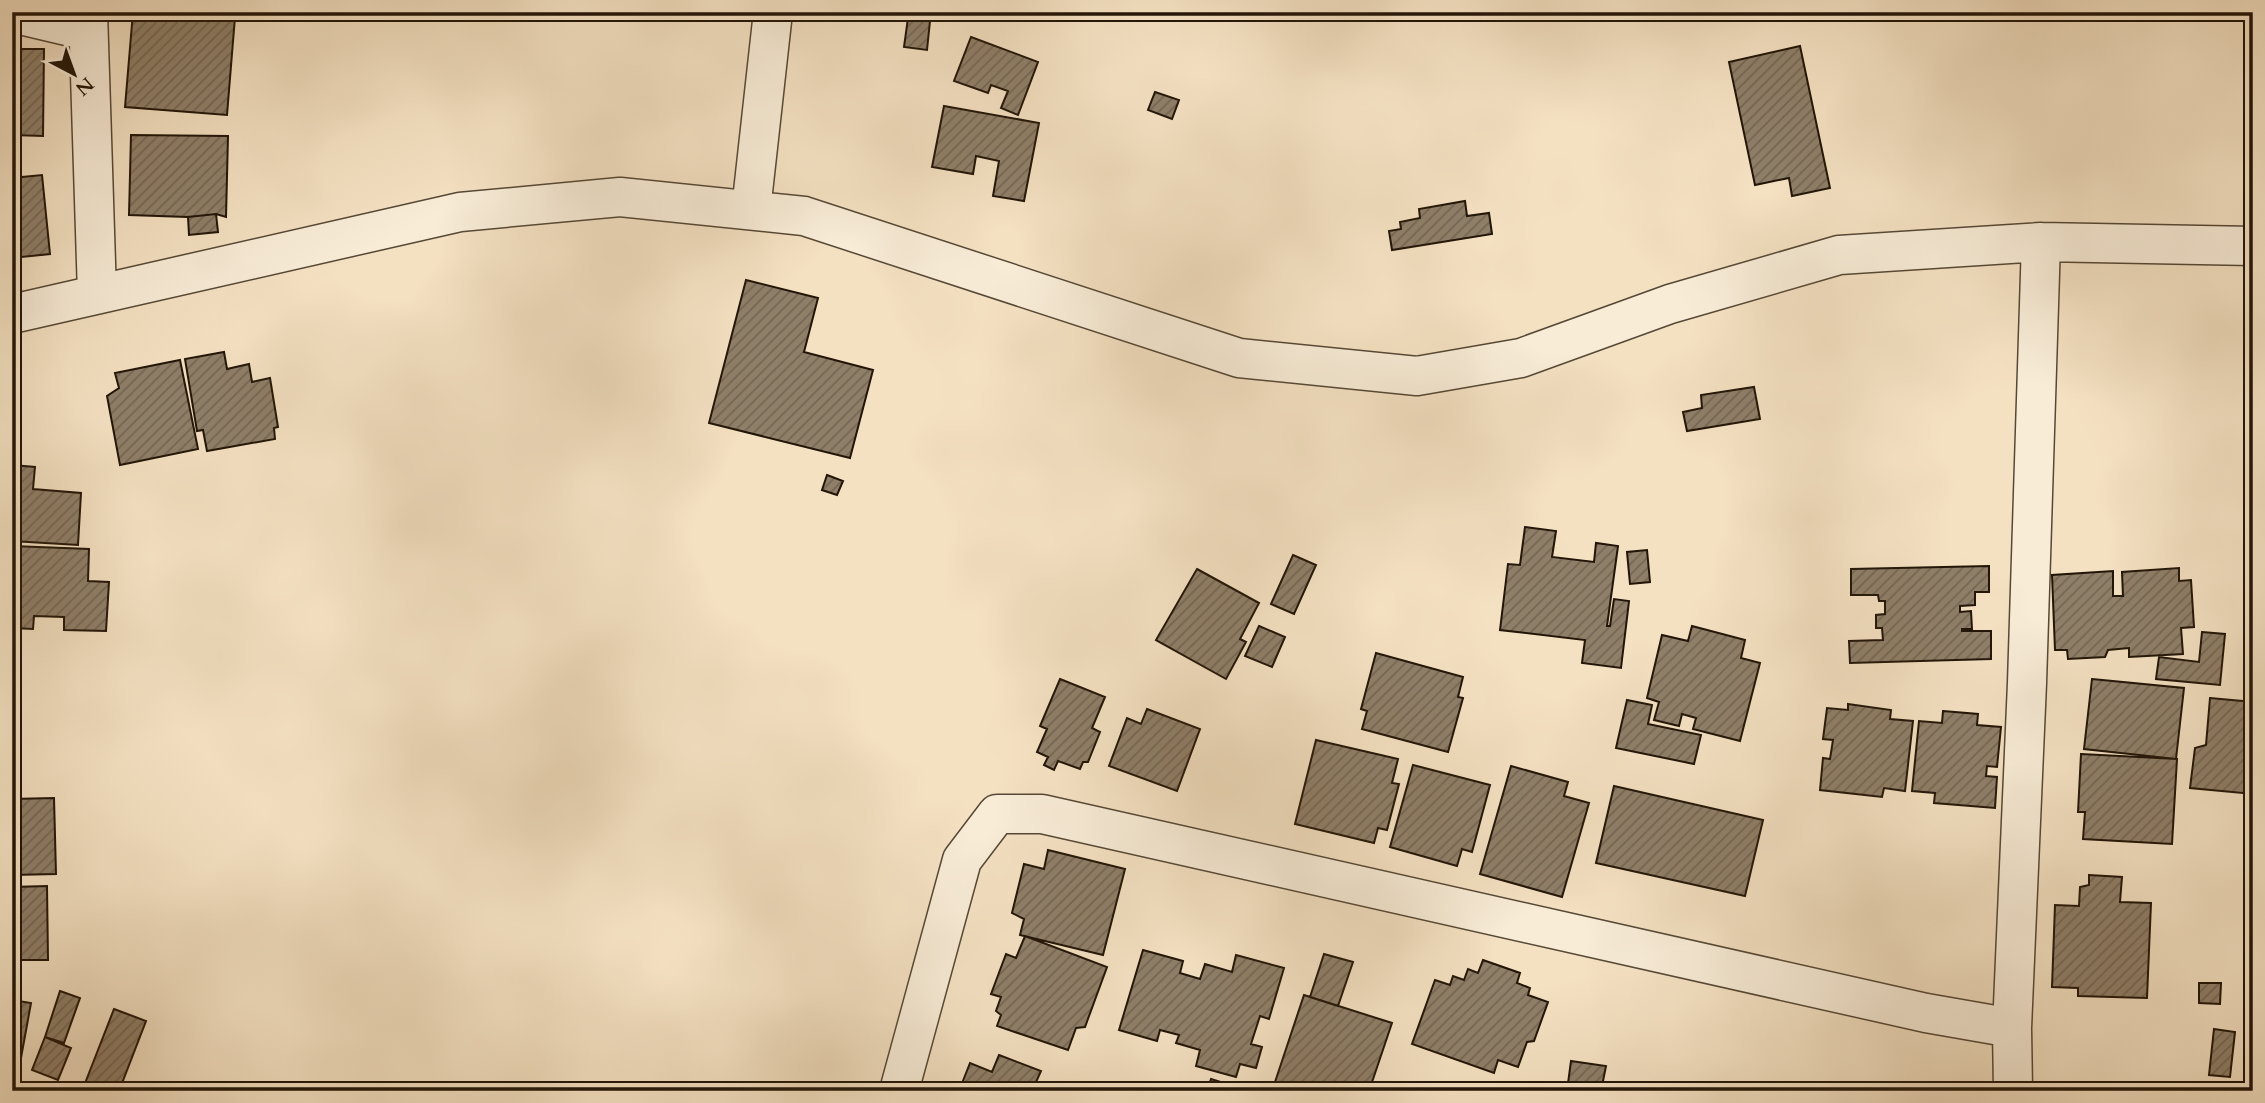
<svg xmlns="http://www.w3.org/2000/svg" width="2265" height="1103" viewBox="0 0 2265 1103" font-family="Cardo,serif">
	<style>
		.building { fill: url(#building-hatch); stroke: #221508; stroke-width: 2 }
		.lines { fill: none; stroke-linecap: round; stroke-linejoin: round }
		.minor-casing { stroke: #564836; stroke-width: 41 }
		.minor { stroke: #f8ecd7; stroke-width: 38 }
	</style>
	<defs>
		<pattern id="building-hatch" width="6" height="6" patternUnits="userSpaceOnUse" patternTransform="scale(1.75)"><rect width="6" height="6" fill="#8f7f69"/><path d="M-1 1l2-2M0 6l6-6M5 7l2-2" fill="none" stroke="#746754"/></pattern>
	</defs>
	<rect width="100%" height="100%" fill="#f4e1c2"/>
	<filter id="stains"><feTurbulence type="fractalNoise" baseFrequency=".00286" numOctaves="4"/><feColorMatrix values="0 0 0 0 .2 0 0 0 0 .09 0 0 0 0 .02 0 0 0 .5 -.17"/></filter>
	<radialGradient id="worn" r=".72"><stop offset=".6" stop-color="#630" stop-opacity="0"/><stop offset="1" stop-color="#630" stop-opacity=".3"/></radialGradient>
	<!-- building -->
	<path class="building" d="M133,12H185L235,17L227,115L125,107Z
		M908,18L930,21L927,50L904,47Z
		M971,37L1038,62L1018,115L1001,108L1008,91L991,85L988,93L954,81Z
		M1800,46L1830,188L1792,196L1789,178L1755,185L1729,62Z
		M12,49H44L43,136L12,135Z
		M1155,92L1179,100L1172,119L1148,110Z
		M944,106L1039,123L1024,201L993,196L999,161L976,156L973,174L932,167Z
		M131,135L228,136L226,217L216,214L188,217L129,215Z
		M42,175L50,254L12,258V178Z
		M1465,201L1467,216L1489,213L1492,234L1392,250L1389,231L1401,229L1400,222L1420,218L1419,209Z
		M216,214L218,232L189,235L188,217Z
		M746,280L818,298L804,352L873,370L850,458L709,423Z
		M224,352L227,369L249,364L252,382L270,378L278,427L274,428L275,439L207,451L203,430L197,431L185,359Z
		M180,360L198,449L120,465L107,396L119,388L115,373Z
		M1754,387L1760,419L1687,431L1683,412L1702,408L1701,395Z
		M12,465L35,467L33,489L81,493L78,545L12,541Z
		M827,475L843,481L837,495L822,490Z
		M1525,527L1556,531L1552,557L1594,562L1596,543L1618,546L1607,626H1610L1614,599L1629,601L1621,668L1582,663L1585,640L1500,630L1508,564L1520,565Z
		M12,546L89,549L88,581L109,582L106,631L64,630V617L34,616L33,629L12,628Z
		M1647,550L1650,582L1630,584L1627,552Z
		M1293,555L1316,565L1294,614L1271,604Z
		M1989,566V592H1975V605L1960,606V612L1971,611L1972,629H1962V631H1991V659L1850,663L1849,641L1883,640L1882,628H1876V615L1885,614V601H1879L1878,595H1851V569Z
		M2179,568V581L2191,580L2194,627L2181,628L2183,654L2129,657V648L2108,650L2105,657L2068,659L2067,650H2055L2052,575L2113,571V596H2123L2122,572Z
		M1197,569L1259,603L1240,639L1246,642L1226,679L1156,640Z
		M1259,626L1285,637L1272,667L1245,656Z
		M1692,626L1745,640L1741,658L1760,663L1740,741L1693,729L1696,718L1682,714L1679,726L1654,720L1659,702L1647,698L1662,635L1688,641Z
		M2202,632L2225,634L2220,685L2156,679L2159,657L2199,662Z
		M1376,653L1463,677L1458,697L1463,698L1448,752L1362,729L1367,711L1361,709Z
		M1060,679L1105,697L1092,728L1100,732L1088,762H1083L1080,769L1058,761L1054,770L1044,765L1048,757L1037,752L1047,729L1040,726Z
		M2092,679L2184,688L2176,759L2084,749Z
		M2210,698L2253,702V794L2190,788L2195,748L2206,745Z
		M1627,700L1652,705L1648,724L1701,735L1694,764L1616,748Z
		M1848,704L1891,710L1890,719L1913,721L1905,791L1884,788L1882,797L1820,790L1823,758L1830,759L1833,740L1823,739L1827,708L1848,710Z
		M1147,709L1200,729L1177,791L1109,766L1127,718L1141,724Z
		M1943,711L1978,714L1977,725L2001,727L1997,767L1987,766L1986,776L1997,777L1995,808L1934,803L1935,793L1912,791L1919,721L1942,723Z
		M1316,740L1398,759L1392,783L1399,784L1387,830L1378,828L1374,843L1295,824Z
		M2081,754L2177,759L2172,844L2083,839L2085,812H2078Z
		M1413,765L1490,785L1472,852L1462,849L1457,866L1390,847Z
		M1511,766L1568,782L1564,796L1589,803L1562,897L1480,874Z
		M1614,786L1763,820L1745,896L1596,863Z
		M54,798L56,874L12,875V799Z
		M1048,850L1125,869L1103,955L1020,935L1024,919L1012,913L1024,864L1044,869Z
		M2089,875L2122,877L2120,902L2151,903L2147,998L2078,996V988L2052,987L2055,905L2079,906L2080,887L2089,885Z
		M47,886L48,960H12V887Z
		M1025,936L1107,967L1085,1027L1076,1028L1068,1050L997,1026L1001,1015L996,1011L1001,997L991,994L1006,954L1016,958Z
		M1143,950L1183,961L1180,973L1200,979L1205,964L1232,972L1236,955L1284,968L1269,1019L1260,1016L1251,1044L1262,1047L1256,1068L1240,1064L1236,1077L1196,1066L1200,1050L1176,1043L1179,1035L1160,1030L1157,1041L1119,1030Z
		M1324,954L1353,962L1338,1006L1310,997Z
		M1483,960L1520,973L1517,983L1530,988L1528,995L1548,1002L1534,1041L1527,1042L1518,1067L1498,1060L1494,1073L1412,1044L1435,980L1450,985L1453,976L1464,980L1468,969L1478,973Z
		M2199,983H2221L2220,1004L2199,1003Z
		M60,991L80,998L64,1043L45,1037Z
		M1304,995L1392,1023L1369,1091H1303L1275,1082Z
		M12,1000L31,1003L15,1091H12Z
		M114,1009L146,1021L119,1091H82Z
		M2214,1029L2235,1032L2230,1077L2209,1075Z
		M45,1037L71,1048L58,1080L32,1070Z
		M999,1055L1041,1071L1036,1082L1059,1091H959L970,1063L992,1072Z
		M1571,1061L1606,1066L1601,1091H1567Z
		M1211,1079L1249,1091H1207Z
		M1797,1082L1798,1091H1759L1758,1086Z
		M44,1083L46,1091H34L33,1085Z"/>
	<g class="lines">
		<defs>
			<path id="minor" d="M88,12L97,294
				M12,13L88,31
				M751,210L773,12
				M12,314L460,212L620,197L804,216L1239,358L1417,376L1521,358L1670,304L1839,255L2041,242L2253,246
				M899,1091L962,860L997,814H1042L1926,1013L2012,1028
				M2013,1091L2012,1028L2027,683L2041,242"/>
		</defs>
		<!-- minor casing -->
		<use href="#minor" class="minor-casing"/>
		<!-- minor -->
		<use href="#minor" class="minor"/>
	</g>
	<!-- margin -->
	<rect width="2265" height="1103" fill="none" stroke="#f4e1c2" stroke-width="42"/>
	<rect x="14" y="14" width="2237" height="1075" fill="none" stroke="#221508" stroke-width="3.5"/>
	<rect x="21" y="21" width="2223" height="1061" fill="none" stroke="#221508" stroke-width="2"/>
	<!-- north arrow -->
	<g transform="translate(74 74) rotate(139)" stroke="#f8ecd7" stroke-width="5" paint-order="stroke">
	<path d="M0-5L12 26L0 18L-12 26Z" fill="#221508"/>
	<text y="-10" font-size="19" font-weight="bold" text-anchor="middle" fill="#221508">N</text>
	</g>
	<rect width="100%" height="100%" filter="url(#stains)"/>
	<rect width="100%" height="100%" fill="url(#worn)"/>
</svg>
